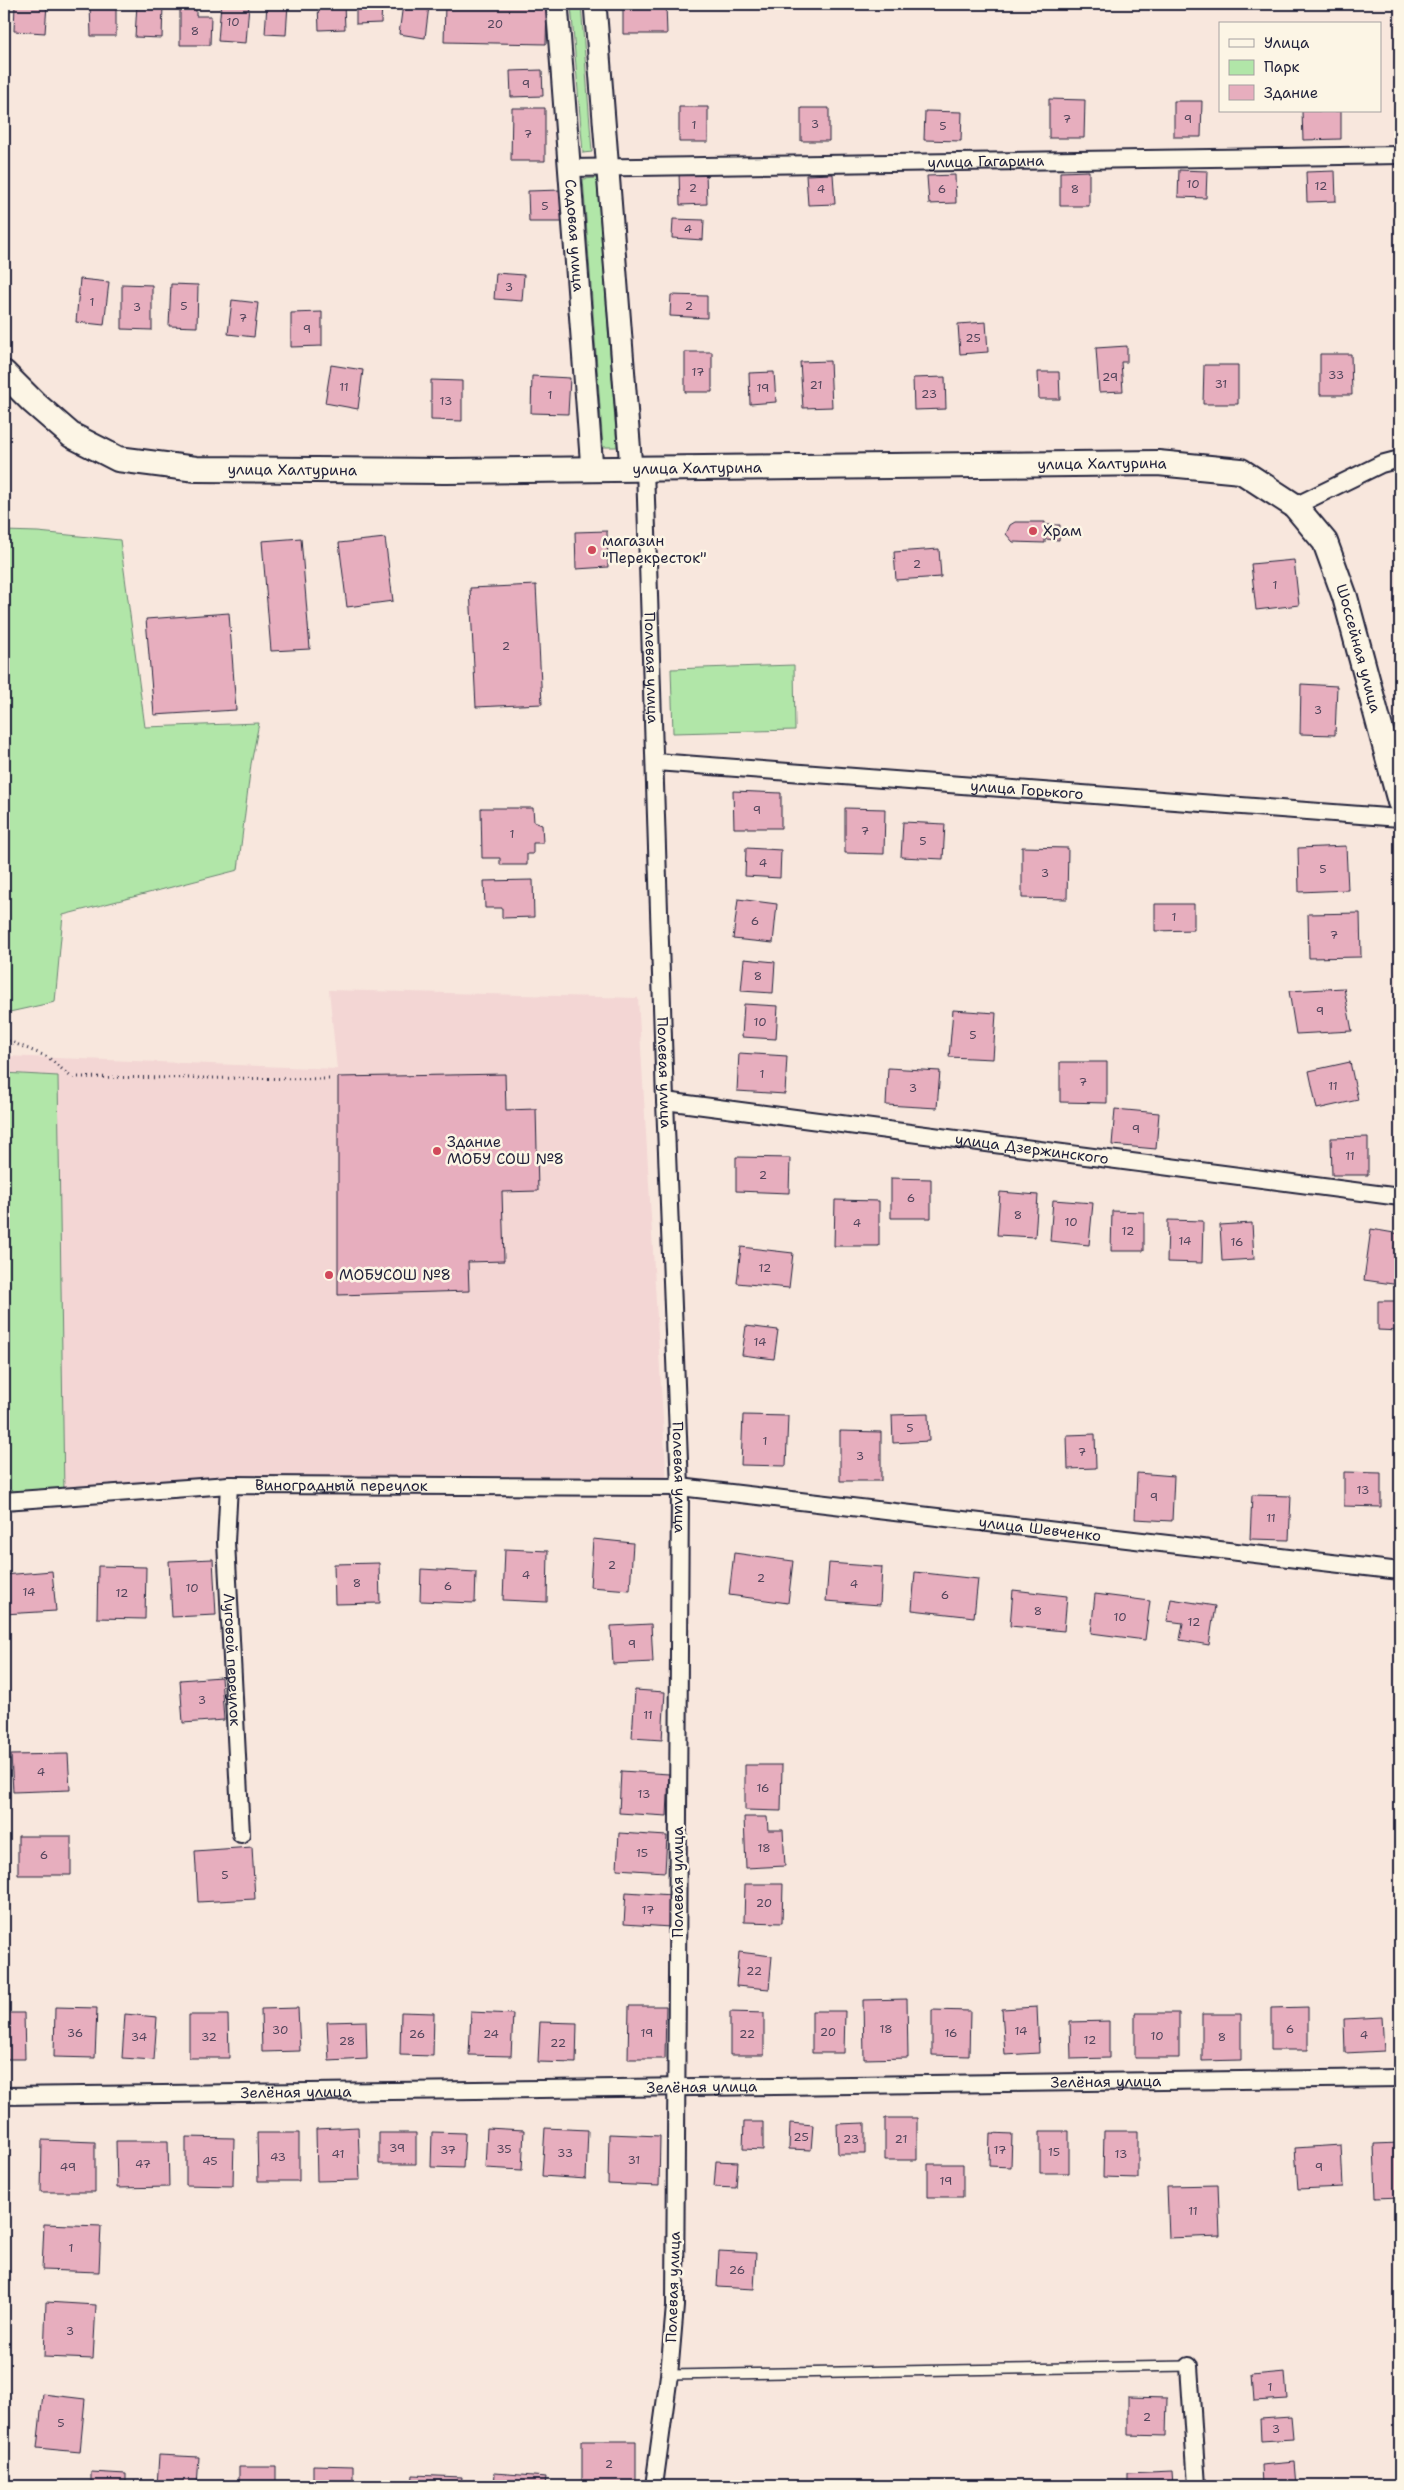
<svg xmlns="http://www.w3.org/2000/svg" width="1404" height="2490" viewBox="0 0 1404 2490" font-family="'Shantell Sans',sans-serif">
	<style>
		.built { fill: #f3d6d4 }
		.green { fill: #b1e6a8; stroke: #6a8472 }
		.building { fill: #e7aebe; stroke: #22223b }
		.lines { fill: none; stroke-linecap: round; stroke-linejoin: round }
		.service-casing { stroke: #22223b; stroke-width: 12 }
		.minor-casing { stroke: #22223b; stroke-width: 20 }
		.tertiary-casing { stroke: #22223b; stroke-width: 25 }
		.secondary-casing { stroke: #22223b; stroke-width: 28 }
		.path { stroke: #22223b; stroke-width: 3; stroke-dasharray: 1 4; stroke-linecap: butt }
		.service { stroke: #fcf5e5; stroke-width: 9 }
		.minor { stroke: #fcf5e5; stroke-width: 16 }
		.tertiary { stroke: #fcf5e5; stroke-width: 21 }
		.secondary { stroke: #fcf5e5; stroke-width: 24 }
		.poi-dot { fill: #d1495b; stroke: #fcf5e5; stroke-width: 2 }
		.labels { text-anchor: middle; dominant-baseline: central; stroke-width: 5; stroke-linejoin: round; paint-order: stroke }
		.number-label { font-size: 12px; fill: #53455c }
		.street-label { font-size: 15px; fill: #22223b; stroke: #fcf5e5 }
		.poi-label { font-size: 15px; fill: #22223b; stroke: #fcf5e5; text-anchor: start }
	</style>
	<rect width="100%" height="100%" fill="#f8e7dd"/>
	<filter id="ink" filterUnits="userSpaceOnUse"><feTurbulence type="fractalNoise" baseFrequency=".02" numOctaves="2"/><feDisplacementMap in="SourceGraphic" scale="10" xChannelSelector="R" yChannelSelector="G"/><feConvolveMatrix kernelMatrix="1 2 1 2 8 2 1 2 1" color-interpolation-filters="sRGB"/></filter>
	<g filter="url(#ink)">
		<!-- built -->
		<path class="built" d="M329,990L638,998L667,1487L211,1480L4,1489V1056L337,1069Z"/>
		<!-- green -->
		<path class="green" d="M571,4H581L592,152L583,153Z
			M597,178L617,447H603L583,179Z
			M4,531L38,532L120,540L145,727L259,723L251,764L238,870L63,915L55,1002L5,1013Z
			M794,665L795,730L673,733L671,669Z
			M4,1073L58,1076L64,1494L4,1496Z"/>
		<!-- building -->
		<path class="building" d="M15,4H47L45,33L14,31Z
			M90,4H116V36H91Z
			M137,4H163L162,38L135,37Z
			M180,4H196V16H211L210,45H180Z
			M221,4H249L246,43L218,41Z
			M267,4H288L286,35L265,34Z
			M318,4H344L345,29L319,30Z
			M356,4H382L381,23L356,24Z
			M403,4L429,6L425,38L399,34Z
			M445,4L547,6L546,44L444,42Z
			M623,4H666L667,34H623Z
			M542,70L543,96L511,97L510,71Z
			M1049,99L1085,100L1084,138H1049Z
			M1174,101H1202L1201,137H1174Z
			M679,107H708V142H679Z
			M512,108H545V161H511Z
			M801,108H829V141H801Z
			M925,111L962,112L961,141L924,140Z
			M1302,111H1341V139L1303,140Z
			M1179,170L1207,171L1206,198L1178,197Z
			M1089,171V206H1060V172Z
			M1335,171L1336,201L1307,202L1306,172Z
			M679,172H706L707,204L680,205Z
			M833,174L835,204L808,205L806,175Z
			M955,175L956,203L929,204L927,176Z
			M561,190L562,222H529L528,191Z
			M673,219L704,220L703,240L672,238Z
			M496,273L524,275L522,301L494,299Z
			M80,279L109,282L104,325L76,322Z
			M122,284L152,285V330L122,329Z
			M171,284L198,285L197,327L169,326Z
			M671,295L707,296V318L670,316Z
			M232,300L258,303L254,337L228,334Z
			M322,312V346L291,347V313Z
			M986,322L988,352L960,354L958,324Z
			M1127,346V362H1121L1123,391L1099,392L1096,348Z
			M685,352H712V392H685Z
			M1320,354H1351L1352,395H1320Z
			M830,361L832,407L803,408L800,362Z
			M331,365L363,370L358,409L325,403Z
			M1204,365H1238V404H1203Z
			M774,372L776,402L750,404L749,373Z
			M1038,372H1059L1060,399H1039Z
			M532,376L570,378L568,414L531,413Z
			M945,377L946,409L914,410L913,378Z
			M431,380L462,381V421L431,420Z
			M1015,522H1045V525H1060L1059,540L1045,539V543L1013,542L1006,534L1010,525Z
			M607,531L608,567L576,569L575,532Z
			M301,538L310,649L271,651L262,541Z
			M385,538L393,601L347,607L339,543Z
			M939,549L941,577L896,580L894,552Z
			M1294,560L1299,605L1256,610L1251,564Z
			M536,585L542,704L476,707L470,588Z
			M229,613L236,710L154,715L146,619Z
			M1301,684L1337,686L1335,735L1300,734Z
			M733,791L781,793V828H734Z
			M481,808H533L534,822L542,825L543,843H533V854H527V865H500V858H482Z
			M845,808L885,809L884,854L845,853Z
			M903,822L945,824L943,859L901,857Z
			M1346,846L1348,890L1299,892L1298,848Z
			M1022,847L1068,848L1067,899L1022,898Z
			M746,848L781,850L780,878L745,876Z
			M533,880L534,917L502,918V908H485L484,881Z
			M738,899L777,904L773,943L733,939Z
			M1155,904H1194V930L1155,931Z
			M1360,913L1361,957L1309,958L1308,914Z
			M744,959L775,962L773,993L741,991Z
			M1344,988L1352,1031L1296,1034L1289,991Z
			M744,1004L778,1006L776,1039L742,1037Z
			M953,1010L996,1013L993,1059L949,1057Z
			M739,1053L787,1056L785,1094L737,1091Z
			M1060,1062H1107V1103L1060,1102Z
			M1350,1062L1358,1100L1317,1109L1309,1071Z
			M888,1068L940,1071L937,1108L886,1105Z
			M505,1074L506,1110L536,1109L538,1191L502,1192L504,1261L468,1262L469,1291L338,1295V1077Z
			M1115,1109L1159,1113L1156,1149L1112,1145Z
			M1368,1137V1175H1332L1331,1138Z
			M736,1157L790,1158L789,1193L736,1191Z
			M891,1178L931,1179V1218H891Z
			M1000,1192L1038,1195L1035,1237L997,1235Z
			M835,1200L879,1201V1246H834Z
			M1053,1200L1093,1203L1089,1245L1050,1241Z
			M1112,1211L1144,1212V1251H1111Z
			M1168,1220L1203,1221L1202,1263L1167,1262Z
			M1252,1223L1254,1259L1222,1261L1220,1225Z
			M1371,1229L1400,1234V1285L1364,1280Z
			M741,1247L793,1253L789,1288L737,1283Z
			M1378,1301H1400V1331L1378,1330Z
			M746,1326L778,1330L774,1359L742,1355Z
			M928,1414L929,1441L893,1443L892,1415Z
			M743,1415L788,1416L786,1466L741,1465Z
			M840,1431L881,1432V1481H840Z
			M1095,1434L1096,1468L1068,1469L1067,1435Z
			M1344,1472L1381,1473V1507L1344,1506Z
			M1137,1473L1174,1476L1172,1521L1135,1519Z
			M1252,1495L1291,1496L1289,1540L1250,1539Z
			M593,1539L633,1543L630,1590L590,1587Z
			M505,1549L548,1551L547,1602L503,1600Z
			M734,1553L793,1561L788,1603L729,1595Z
			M213,1559L216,1615L172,1617L169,1561Z
			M379,1563L380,1603L335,1604L334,1564Z
			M829,1563L882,1567L880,1605L826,1601Z
			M98,1566L146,1567L145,1619L97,1618Z
			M421,1569L476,1572L475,1603L420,1601Z
			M52,1571L56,1611L4,1614V1575Z
			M915,1572L978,1579L974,1617L912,1610Z
			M1013,1590L1067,1596L1064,1631L1010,1626Z
			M1095,1594L1150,1601L1145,1640L1091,1633Z
			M1171,1599L1215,1606L1209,1645L1180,1640L1183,1623L1167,1621Z
			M651,1624L653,1662L613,1664L611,1626Z
			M221,1677L224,1720L183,1723L180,1680Z
			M635,1690L665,1692L662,1740L632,1738Z
			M68,1754L70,1790L13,1792L11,1755Z
			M745,1765H782L781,1811L745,1810Z
			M621,1771L669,1774L667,1816L619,1813Z
			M744,1817H767L768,1830H783L785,1866L746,1868Z
			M619,1833L667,1836L665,1872L617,1869Z
			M18,1836H71V1875H18Z
			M252,1847L255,1899L198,1902L195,1851Z
			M745,1884H783L782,1923L744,1922Z
			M626,1892L672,1895L670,1927L624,1924Z
			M739,1952L772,1956L769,1989L736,1986Z
			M907,1999L908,2058L864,2059L863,2000Z
			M629,2006H666L665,2059H628Z
			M55,2007L97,2008L95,2058L54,2057Z
			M1037,2007L1039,2053L1005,2055L1002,2009Z
			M1308,2007V2050H1271V2008Z
			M298,2008L300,2051L262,2052L261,2009Z
			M932,2010L970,2011L969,2056L932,2055Z
			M812,2011H845L844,2053H812Z
			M401,2012L434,2013L433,2056L400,2055Z
			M471,2012L513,2014L511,2056L469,2055Z
			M730,2012L764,2013V2055H730Z
			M4,2013H24L25,2059H4Z
			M1135,2013H1179V2058H1135Z
			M125,2014L157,2017L154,2060L122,2058Z
			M1202,2014H1241V2060L1202,2061Z
			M189,2015H228L229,2058H189Z
			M1382,2017L1384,2051L1345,2053L1344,2019Z
			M366,2021L367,2059L329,2061L327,2022Z
			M1109,2021V2058L1071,2059L1070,2022Z
			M540,2022L577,2023L576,2063L538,2062Z
			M885,2118H917V2160H885Z
			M744,2122H763V2150L743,2149Z
			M790,2123L813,2125L811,2150L789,2149Z
			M865,2123V2154H838L837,2124Z
			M358,2127L360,2180L317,2181L316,2129Z
			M487,2128L524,2130L522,2170L485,2168Z
			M545,2128L588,2130L586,2179L542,2176Z
			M1040,2131H1069V2173H1040Z
			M1104,2131H1138V2178L1103,2177Z
			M432,2132L465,2133L463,2168L431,2167Z
			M257,2133H299V2181H258Z
			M379,2133H416V2164H379Z
			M990,2133L1012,2134L1011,2167L989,2166Z
			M609,2134L660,2136L659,2186L608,2184Z
			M186,2137L234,2138L233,2186L186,2185Z
			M42,2140L95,2142V2192H41Z
			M116,2141H168L169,2187L117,2188Z
			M1400,2143V2197L1376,2198L1374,2144Z
			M1341,2145L1343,2187L1298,2189L1295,2148Z
			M716,2161L738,2162L736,2188L714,2187Z
			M928,2164H963V2197H928Z
			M1218,2185L1220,2236L1169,2238L1167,2186Z
			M44,2224L101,2226L99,2272L42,2270Z
			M719,2251L756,2253L754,2289L717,2287Z
			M46,2302L96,2305L93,2359L44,2357Z
			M1285,2372L1287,2399L1254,2401L1252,2375Z
			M43,2394L85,2399L80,2452L37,2448Z
			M1128,2397L1167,2398L1166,2436L1128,2435Z
			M1291,2417L1293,2439L1261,2441L1260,2419Z
			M582,2441H636V2486H582Z
			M159,2455L199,2457L197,2486H157Z
			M1295,2462L1297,2486H1262L1261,2465Z
			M313,2465L353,2466V2486H313Z
			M239,2467H276V2486H239Z
			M1172,2471L1173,2486H1128V2473Z
			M91,2472L126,2474V2486H91Z
			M495,2473L546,2477L545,2486H494Z
			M413,2475L462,2477L461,2486H412Z
			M38,2482H70V2486H38Z"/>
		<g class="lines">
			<defs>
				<path id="service" d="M669,2375L1189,2366"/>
				<g id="minor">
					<path id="s1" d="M571,168L1400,155"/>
					<path id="s2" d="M645,468L665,1101L680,1487L675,2306L669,2375L654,2486"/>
					<path d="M1295,506L1381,464L1400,459"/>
					<path id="s3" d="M656,762L1400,818"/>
					<path id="s4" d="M665,1101L1400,1197"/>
					<path id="s5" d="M229,1485L226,1542L241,1834"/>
					<path id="s6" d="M4,1501L229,1485L680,1487L1400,1571"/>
					<path id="s7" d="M4,2096L1400,2078"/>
					<path d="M1189,2366L1197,2486"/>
				</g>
				<g id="tertiary">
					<path id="s8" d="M557,4L592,469"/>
					<path d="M595,4L631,468"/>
				</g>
				<g id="secondary">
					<path id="s9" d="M4,373L33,402L71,435L118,459L196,469L446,471L1158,463L1241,471L1295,506L1325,542L1345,597L1400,802"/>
				</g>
			</defs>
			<!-- service casing -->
			<use href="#service" class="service-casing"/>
			<!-- minor casing -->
			<use href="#minor" class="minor-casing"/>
			<!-- tertiary casing -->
			<use href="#tertiary" class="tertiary-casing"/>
			<!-- secondary casing -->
			<use href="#secondary" class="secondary-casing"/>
			<!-- path -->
			<path class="path" d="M4,1039L48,1057L71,1077L331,1079"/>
			<!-- service -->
			<use href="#service" class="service"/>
			<!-- minor -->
			<use href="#minor" class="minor"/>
			<!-- tertiary -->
			<use href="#tertiary" class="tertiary"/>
			<!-- secondary -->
			<use href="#secondary" class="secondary"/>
		</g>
	</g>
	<!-- markers -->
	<g class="poi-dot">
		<circle cx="1033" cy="531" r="5"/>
		<circle cx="592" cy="550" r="5"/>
		<circle cx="437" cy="1151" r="5"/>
		<circle cx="329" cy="1275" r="5"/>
	</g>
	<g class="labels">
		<!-- number labels -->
		<g class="number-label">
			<text x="233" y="22">10</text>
			<text x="495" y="24">20</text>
			<text x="195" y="31">8</text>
			<text x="526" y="84">9</text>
			<text x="1067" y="119">7</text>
			<text x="1188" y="119">9</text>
			<text x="815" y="124">3</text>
			<text x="694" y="125">1</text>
			<text x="943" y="126">5</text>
			<text x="528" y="134">7</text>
			<text x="1193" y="184">10</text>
			<text x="1321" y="186">12</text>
			<text x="693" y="188">2</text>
			<text x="821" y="189">4</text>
			<text x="942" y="189">6</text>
			<text x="1075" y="189">8</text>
			<text x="545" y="206">5</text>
			<text x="688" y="229">4</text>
			<text x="509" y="287">3</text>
			<text x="92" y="302">1</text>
			<text x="184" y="306">5</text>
			<text x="689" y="306">2</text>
			<text x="137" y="307">3</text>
			<text x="243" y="318">7</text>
			<text x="307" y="329">9</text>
			<text x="973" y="338">25</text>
			<text x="698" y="372">17</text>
			<text x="1336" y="375">33</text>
			<text x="1110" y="377">29</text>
			<text x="1221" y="384">31</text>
			<text x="816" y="385">21</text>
			<text x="344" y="387">11</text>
			<text x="763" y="388">19</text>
			<text x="929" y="394">23</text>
			<text x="550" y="395">1</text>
			<text x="446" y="401">13</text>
			<text x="917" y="564">2</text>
			<text x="1275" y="585">1</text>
			<text x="506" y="646">2</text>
			<text x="1318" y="710">3</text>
			<text x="757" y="810">9</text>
			<text x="865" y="831">7</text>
			<text x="512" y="834">1</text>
			<text x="923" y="841">5</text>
			<text x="763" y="863">4</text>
			<text x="1323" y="869">5</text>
			<text x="1045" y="873">3</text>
			<text x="1174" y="917">1</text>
			<text x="755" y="921">6</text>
			<text x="1334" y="935">7</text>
			<text x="758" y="976">8</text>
			<text x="1320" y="1011">9</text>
			<text x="760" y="1022">10</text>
			<text x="973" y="1035">5</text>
			<text x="762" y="1074">1</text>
			<text x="1083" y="1082">7</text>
			<text x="1333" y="1086">11</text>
			<text x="913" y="1088">3</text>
			<text x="1136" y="1129">9</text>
			<text x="1350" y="1156">11</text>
			<text x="763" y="1175">2</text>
			<text x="911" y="1198">6</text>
			<text x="1018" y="1215">8</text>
			<text x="1071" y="1222">10</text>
			<text x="857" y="1223">4</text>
			<text x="1128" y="1231">12</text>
			<text x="1185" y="1241">14</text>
			<text x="1237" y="1242">16</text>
			<text x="765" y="1268">12</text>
			<text x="760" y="1342">14</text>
			<text x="910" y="1428">5</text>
			<text x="765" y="1441">1</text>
			<text x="1082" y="1452">7</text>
			<text x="860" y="1456">3</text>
			<text x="1363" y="1490">13</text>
			<text x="1154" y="1497">9</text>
			<text x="1271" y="1518">11</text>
			<text x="612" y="1565">2</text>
			<text x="526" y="1575">4</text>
			<text x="761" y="1578">2</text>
			<text x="357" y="1583">8</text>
			<text x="854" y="1584">4</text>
			<text x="448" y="1586">6</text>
			<text x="192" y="1588">10</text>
			<text x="29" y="1592">14</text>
			<text x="122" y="1593">12</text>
			<text x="945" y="1595">6</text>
			<text x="1038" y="1611">8</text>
			<text x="1120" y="1617">10</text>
			<text x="1194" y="1622">12</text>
			<text x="632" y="1644">9</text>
			<text x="202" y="1700">3</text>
			<text x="648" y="1715">11</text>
			<text x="41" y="1772">4</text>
			<text x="763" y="1788">16</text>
			<text x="644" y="1794">13</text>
			<text x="764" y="1848">18</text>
			<text x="642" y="1853">15</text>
			<text x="44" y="1855">6</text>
			<text x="225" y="1875">5</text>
			<text x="764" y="1903">20</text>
			<text x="648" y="1910">17</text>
			<text x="754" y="1971">22</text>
			<text x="886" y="2029">18</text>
			<text x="1290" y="2029">6</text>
			<text x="280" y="2030">30</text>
			<text x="1021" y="2031">14</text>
			<text x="828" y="2032">20</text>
			<text x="75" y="2033">36</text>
			<text x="647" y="2033">19</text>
			<text x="951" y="2033">16</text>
			<text x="417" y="2034">26</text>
			<text x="491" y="2034">24</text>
			<text x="747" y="2034">22</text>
			<text x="1364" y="2035">4</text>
			<text x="1157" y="2036">10</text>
			<text x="139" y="2037">34</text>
			<text x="209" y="2037">32</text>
			<text x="1222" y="2037">8</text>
			<text x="1090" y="2040">12</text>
			<text x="347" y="2041">28</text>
			<text x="558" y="2043">22</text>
			<text x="801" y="2137">25</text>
			<text x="851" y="2139">23</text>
			<text x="901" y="2139">21</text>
			<text x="397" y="2148">39</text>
			<text x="504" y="2149">35</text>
			<text x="448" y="2150">37</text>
			<text x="1000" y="2150">17</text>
			<text x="1054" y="2152">15</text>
			<text x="565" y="2153">33</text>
			<text x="338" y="2154">41</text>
			<text x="1121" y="2154">13</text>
			<text x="278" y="2157">43</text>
			<text x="634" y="2160">31</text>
			<text x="210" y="2161">45</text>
			<text x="143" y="2164">47</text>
			<text x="68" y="2167">49</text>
			<text x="1319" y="2167">9</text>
			<text x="946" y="2181">19</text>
			<text x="1193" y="2211">11</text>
			<text x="71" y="2248">1</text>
			<text x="737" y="2270">26</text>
			<text x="70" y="2331">3</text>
			<text x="1270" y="2387">1</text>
			<text x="1147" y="2417">2</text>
			<text x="61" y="2423">5</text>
			<text x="1276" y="2429">3</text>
			<text x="609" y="2464">2</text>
		</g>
		<!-- street labels -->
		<g class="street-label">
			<text stroke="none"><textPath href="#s1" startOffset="415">улица Гагарина</textPath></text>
			<text stroke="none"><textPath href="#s8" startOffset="232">Садовая улица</textPath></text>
			<text stroke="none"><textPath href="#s9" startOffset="1129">улица Халтурина</textPath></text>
			<text stroke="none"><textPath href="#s9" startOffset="724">улица Халтурина</textPath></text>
			<text stroke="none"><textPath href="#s9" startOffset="319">улица Халтурина</textPath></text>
			<text stroke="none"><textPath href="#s9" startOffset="1491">Шоссейная улица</textPath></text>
			<text stroke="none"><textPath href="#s2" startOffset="200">Полевая улица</textPath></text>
			<text stroke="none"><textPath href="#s3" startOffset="372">улица Горького</textPath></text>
			<text stroke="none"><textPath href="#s2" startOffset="605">Полевая улица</textPath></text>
			<text stroke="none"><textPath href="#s4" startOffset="370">улица Дзержинского</textPath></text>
			<text stroke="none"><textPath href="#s2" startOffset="1010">Полевая улица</textPath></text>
			<text stroke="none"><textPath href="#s6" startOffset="338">Виноградный переулок</textPath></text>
			<text stroke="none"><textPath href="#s6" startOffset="1039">улица Шевченко</textPath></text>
			<text stroke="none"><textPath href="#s5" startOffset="175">Луговой переулок</textPath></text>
			<text transform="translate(678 1882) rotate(-90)">Полевая улица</text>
			<text stroke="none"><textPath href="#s7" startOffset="1102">Зелёная улица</textPath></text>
			<text stroke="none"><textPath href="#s7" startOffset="698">Зелёная улица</textPath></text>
			<text stroke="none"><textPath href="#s7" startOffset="292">Зелёная улица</textPath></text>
			<text transform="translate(673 2287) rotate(-88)">Полевая улица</text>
		</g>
		<!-- poi labels -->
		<g class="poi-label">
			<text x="1043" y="531">Храм</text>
			<text x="602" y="541">магазин<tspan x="602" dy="17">"Перекресток"</tspan></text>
			<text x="447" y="1142">Здание<tspan x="447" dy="17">МОБУ СОШ №8</tspan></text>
			<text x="339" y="1275">МОБУСОШ №8</text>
		</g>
	</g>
	<!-- margin -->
	<rect width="1404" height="2490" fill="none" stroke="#fcf5e5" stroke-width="20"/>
	<rect x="10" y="10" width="1384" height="2470" fill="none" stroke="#22223b" stroke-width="2" filter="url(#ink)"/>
	<!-- legend -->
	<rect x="1219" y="22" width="162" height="90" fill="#fcf5e5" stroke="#a5a1a1"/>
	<rect x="1229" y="39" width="25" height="8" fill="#fcf5e5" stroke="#a5a1a1"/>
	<text x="1264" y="48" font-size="15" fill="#22223b">Улица</text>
	<rect x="1229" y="60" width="25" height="15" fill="#b1e6a8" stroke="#a5a1a1"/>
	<text x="1264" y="72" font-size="15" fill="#22223b">Парк</text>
	<rect x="1229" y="85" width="25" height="15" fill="#e7aebe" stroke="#a5a1a1"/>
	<text x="1264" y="98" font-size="15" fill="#22223b">Здание</text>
</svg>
